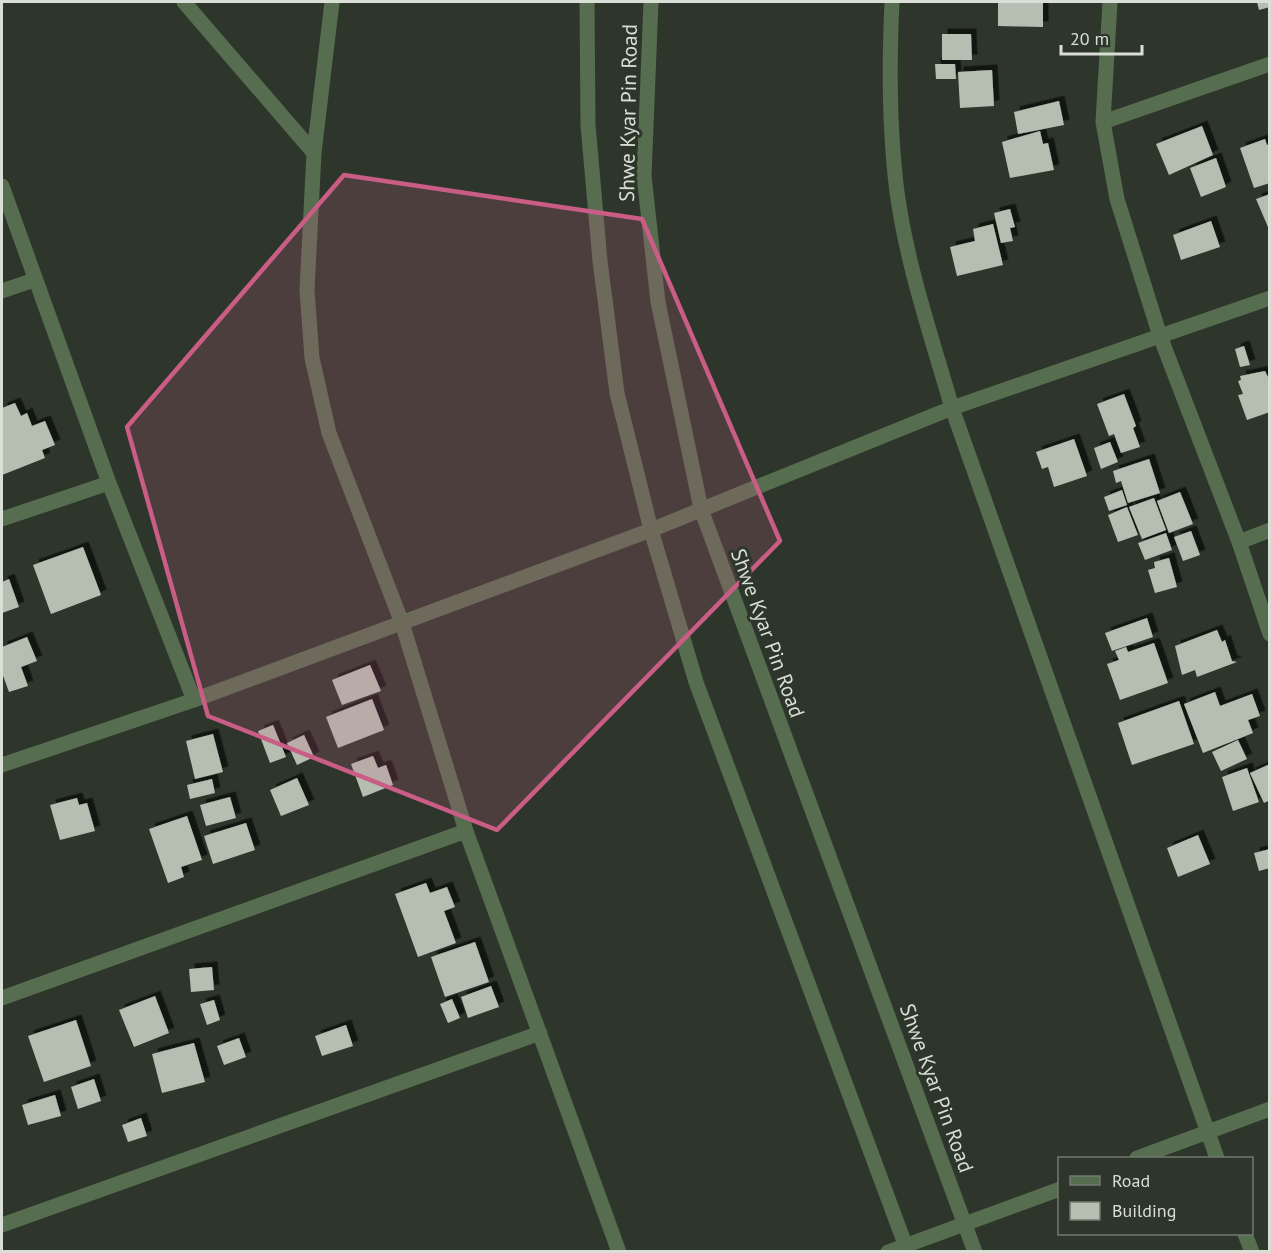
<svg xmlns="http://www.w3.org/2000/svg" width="1271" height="1253" viewBox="0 0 1271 1253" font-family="'PT Sans',sans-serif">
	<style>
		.building { fill: #b4bfb1; filter: url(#shadow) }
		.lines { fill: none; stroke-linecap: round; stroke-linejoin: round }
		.minor { stroke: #576d50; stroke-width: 15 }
		.marked { fill: #ca5d86; fill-opacity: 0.2; stroke: #ca5d86; stroke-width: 4.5; stroke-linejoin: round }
		.labels { text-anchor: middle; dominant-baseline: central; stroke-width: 6; stroke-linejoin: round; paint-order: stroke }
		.street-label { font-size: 21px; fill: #d9ded7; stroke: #2e362b }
	</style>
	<defs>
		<filter id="shadow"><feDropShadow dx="5.5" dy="-5.5" stdDeviation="0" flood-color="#0009"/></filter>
	</defs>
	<rect width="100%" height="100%" fill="#2e362b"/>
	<!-- building -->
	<path class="building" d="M998,2H1043V27L998,26Z
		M1257,2H1270V7L1259,10Z
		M942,34H971L972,60H942Z
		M935,64H955L956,79H936Z
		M992,70L994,106L960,108L958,72Z
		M1059,101L1064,125L1018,134L1014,112Z
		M1202,126L1213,155L1169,175L1156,144Z
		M1040,131L1043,144L1048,143L1054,170L1010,178L1002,142Z
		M1265,139L1267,145L1270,144V183L1254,188L1240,148Z
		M1216,158L1226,187L1201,197L1190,168Z
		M1270,194V227H1268L1256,199Z
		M1010,209L1015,227L1010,228L1013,241L1001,243L994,213Z
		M1211,221L1220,247L1181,260L1173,235Z
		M993,224L1003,265L957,276L950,247L975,241L973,229Z
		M1244,346L1250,365L1240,367L1235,349Z
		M1265,371L1270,381V412L1247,420L1238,395L1243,394L1238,381L1241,380L1240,376Z
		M1124,394L1136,426L1133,428L1140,447L1121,453L1114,434L1109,436L1097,404Z
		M15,403L21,416L27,413L32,426L45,421L55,445L42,450L45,458L2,475V408Z
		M1074,439L1087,476L1054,487L1048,467L1042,469L1036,452Z
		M1110,442L1118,462L1101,469L1094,448Z
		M1149,459L1160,493L1128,503L1121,481L1116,483L1113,471Z
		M1122,490L1127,505L1109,511L1104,497Z
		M1180,492L1193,524L1169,533L1157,501Z
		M1154,498L1166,530L1142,539L1129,507Z
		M1127,507L1138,535L1118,542L1108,515Z
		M1191,531L1200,555L1183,561L1174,537Z
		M1166,533L1172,550L1145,560L1138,543Z
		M83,547L101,595L51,614L33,565Z
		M1169,558L1177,587L1155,593L1148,570L1155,568L1154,562Z
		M9,579L19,607L2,613V582Z
		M1147,618L1153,637L1112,651L1105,633Z
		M1217,630L1222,642L1225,640L1232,661L1237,662L1197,677L1195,670L1182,675L1175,646Z
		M27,637L37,661L21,667L28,686L9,692L2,673V647Z
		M1154,643L1168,683L1120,700L1107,664L1119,660L1115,651L1126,647L1128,652Z
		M370,665L381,691L342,705L332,680Z
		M1215,692L1220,706L1252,694L1260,716L1248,720L1253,733L1203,753L1184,704Z
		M372,699L384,730L338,748L326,717Z
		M1179,701L1194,744L1132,765L1118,723Z
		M273,725L286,757L270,763L258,731Z
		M213,734L223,772L195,779L186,741Z
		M304,735L314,757L297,765L287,743Z
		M1238,740L1247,759L1221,771L1212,752Z
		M373,756L378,768L386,765L393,785L363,797L351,764Z
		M1270,764V800L1264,803L1250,773Z
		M1247,768L1259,802L1233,811L1222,777Z
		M297,778L309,805L281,816L270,790Z
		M212,779L215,793L190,799L187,785Z
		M230,797L236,818L206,826L200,805Z
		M77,798L79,805L87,803L95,831L60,840L50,805Z
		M187,816L202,860L181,867L184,877L168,883L149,829Z
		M246,823L255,850L213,864L204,836Z
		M1198,835L1210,864L1178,877L1167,848Z
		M1270,849V868L1259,871L1254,853Z
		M426,883L430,893L447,887L455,907L444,911L456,943L418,957L395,894Z
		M475,942L489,982L445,997L431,957Z
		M212,967L214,990L191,992L189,969Z
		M491,986L499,1007L468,1018L461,997Z
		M155,996L169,1033L134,1047L119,1010Z
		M452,999L460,1018L448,1023L440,1004Z
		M214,1000L220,1020L207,1025L200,1004Z
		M76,1020L91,1066L44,1082L28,1036Z
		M346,1025L353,1046L322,1056L315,1036Z
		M239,1038L246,1057L224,1065L217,1046Z
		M194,1043L205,1082L162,1093L152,1054Z
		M94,1079L101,1101L78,1109L71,1087Z
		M55,1095L61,1116L28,1125L22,1105Z
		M141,1118L147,1136L128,1142L122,1125Z"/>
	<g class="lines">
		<!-- minor -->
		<path class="minor" d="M184,2L314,153
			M332,2L314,153L307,290L312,358L329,433L402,623L466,831L619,1252
			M587,2L588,125L600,261L617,393L651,530L696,682L908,1252
			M651,2L644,176L658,302L701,509L975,1252
			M892,2C889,65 889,129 897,192C907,266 932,338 952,408L1217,1158
			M1110,2L1103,122L1117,199L1160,336L1239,542L1270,634
			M1103,122L1270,64
			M2,186L109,483L194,700
			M2,291L34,280
			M2,519L109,483
			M1239,542L1270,530
			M2,765L194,700L651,530L952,408L1270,298
			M2,998L466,831
			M1137,1158L1270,1109
			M2,1225L540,1033
			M1245,1234L1252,1252
			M888,1252L1060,1189"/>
	</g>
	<!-- marked area -->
	<path class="marked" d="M344,175L642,219L780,541L497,830L208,716L127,427Z"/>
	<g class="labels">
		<!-- street labels -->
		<g class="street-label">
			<text transform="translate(628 113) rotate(-89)">Shwe Kyar Pin Road</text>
			<text transform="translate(768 633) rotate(70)">Shwe Kyar Pin Road</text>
			<text transform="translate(937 1088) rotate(70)">Shwe Kyar Pin Road</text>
		</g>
	</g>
	<!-- border -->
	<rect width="1271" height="1253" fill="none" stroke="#d9ded7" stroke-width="6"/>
	<!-- legend -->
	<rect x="1058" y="1157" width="195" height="78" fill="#2e362b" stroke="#727970" stroke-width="1.5"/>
	<rect x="1070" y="1176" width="30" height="9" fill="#576d50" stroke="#727970" stroke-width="1.5"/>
	<text x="1112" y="1187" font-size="18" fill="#d9ded7">Road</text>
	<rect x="1070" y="1202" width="30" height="18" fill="#b4bfb1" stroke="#727970" stroke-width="1.5"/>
	<text x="1112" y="1217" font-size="18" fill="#d9ded7">Building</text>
	<!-- scale -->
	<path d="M1061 45v9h81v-9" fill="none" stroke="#d9ded7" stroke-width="3"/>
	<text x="1070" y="45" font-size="18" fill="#d9ded7" stroke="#2e362b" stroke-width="4.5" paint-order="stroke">20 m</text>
</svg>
